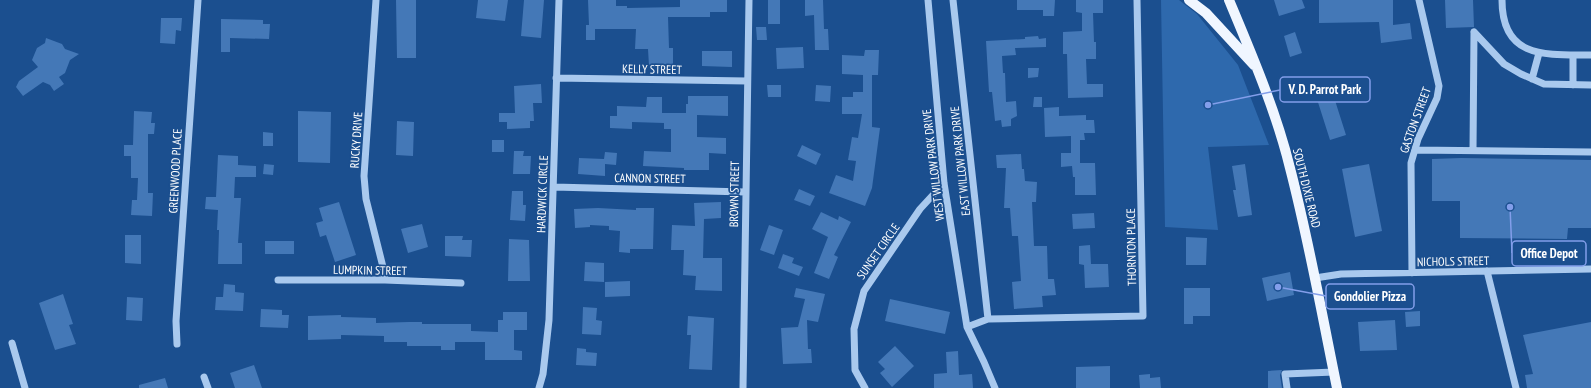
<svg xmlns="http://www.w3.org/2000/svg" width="1591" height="388" viewBox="0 0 1591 388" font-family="'PT Sans Narrow',sans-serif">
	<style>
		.green { fill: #2e69ad }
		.building { fill: #4478b7 }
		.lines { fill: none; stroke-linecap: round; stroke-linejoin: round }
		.minor { stroke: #a9c9ee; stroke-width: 7 }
		.major { stroke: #f0f6ff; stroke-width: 10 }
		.labels { text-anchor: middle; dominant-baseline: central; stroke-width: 3.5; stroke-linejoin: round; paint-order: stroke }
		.street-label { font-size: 12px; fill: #fff; stroke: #1b4f8f }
		.leader { fill: none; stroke: #839eea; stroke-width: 1.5 }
		.callout-dot { fill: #839eea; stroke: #1b4f8f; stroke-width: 1.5 }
		.callout { fill: #1b4f8f; stroke: #839eea; stroke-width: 1.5 }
		.callout-label { font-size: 13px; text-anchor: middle; font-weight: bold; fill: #fff }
	</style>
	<rect width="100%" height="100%" fill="#1b4f8f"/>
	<!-- green -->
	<path class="green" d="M1161,0H1179L1197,14L1238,65L1269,145L1208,147L1218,230L1165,227Z"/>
	<!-- building -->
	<path class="building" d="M396,0H416V58H397Z
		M478,0H508L505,21L476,18Z
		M524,0H544L541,38L521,36Z
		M588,0H616V6H627V8L680,7V0H727V12H710V17H668L669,48H673V66H649L648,49H635L636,29H595V40H586V25H589Z
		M768,0H780V24H768Z
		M805,0H823L824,29H828L829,50H815L814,15L805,16Z
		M1017,0H1055L1054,16H1043V10H1017Z
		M1076,0H1103V13H1093L1094,42H1096V59H1086L1087,84H1103V97L1068,98L1067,54H1063V32L1082,31V13L1076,12Z
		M1274,0H1302L1305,8L1279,16Z
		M1319,0H1393V25L1410,23L1412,39L1381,43L1379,22L1319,23Z
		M1445,0H1473L1474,27L1446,28Z
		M161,18H182L181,31L176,30L175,44L160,43Z
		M221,19L263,20V24H270L269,39L230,38V52H221Z
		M756,27H766L767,40H757Z
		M1295,32L1302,53L1290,57L1284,36Z
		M1038,36L1039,39L1046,38V47L1015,48L1016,55L1002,56L1003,73H1005L1006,102L1016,101L1017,116L1011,119V126L1002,127L1001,120L995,121L992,92H989L986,41L1025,39V37Z
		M46,38L62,44L65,49L79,54L70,60L65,73L59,77L64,84L54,91L50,85L43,82L23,96L16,87L19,81L38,67L32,60L37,48L45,43Z
		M803,47L804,68L777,69L776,48Z
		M865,50H879L878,75H872V127L880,128L872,188L865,206L829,193L836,175L853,181L856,161L848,160L852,137L858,138L862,114H842V97H853V92H863V75L842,74V55L864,56Z
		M702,51H732V67L702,66Z
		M1028,68H1039L1038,77L1028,78Z
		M541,84L542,103H533L534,121H530V128L507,129V122H499V113H515L514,86Z
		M767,85H781V97H768Z
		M816,85L831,86L830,102L815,101Z
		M1332,91L1346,135L1330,140L1316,96Z
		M688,96H728V116L697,115V137L726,138V154L709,153V170H684V168L643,166L644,151L671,152V129H664V123L632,122V129L610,128V116H617V106L646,107L647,97H662V113H686V104H688Z
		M1034,97H1042V107H1033Z
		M1059,107V116L1086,115V120H1094L1095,133H1084L1085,140H1080V163H1095L1096,195H1075V177H1073L1072,166L1061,167V153H1071V136L1045,137L1044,108Z
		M134,111L152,112L151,123H155L154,134H148V193H153L152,216L131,215L132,200H137L138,178H131V156H124V145H133Z
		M298,111L331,112L330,163L298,162Z
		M397,121L414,122L413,156L396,155Z
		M263,132L273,133V146H263Z
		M492,140H504V152H492Z
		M802,145L821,154L816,165L797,156Z
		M514,151H524L523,156H531L530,174H513Z
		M605,152L617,153L616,165L605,164V176L578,174L579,158L604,159Z
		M1021,154L1022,169H1024L1025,181L1037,182L1036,202H1032L1034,246H1047L1048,279H1054L1056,295L1042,296L1043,307L1014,309L1012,282L1021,281L1018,236H1012L1010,208H1004L1006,168H997L996,155Z
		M218,155L238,156V165L256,166V177H235L234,198H241L238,243H242V264H218L219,230H217L218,210L205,209L206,197H216Z
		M1461,158L1591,160V228H1568L1567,239L1460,238V201H1432V159Z
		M264,164L274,165L273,175L263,174Z
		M1245,164L1252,215L1238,217L1233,190H1236L1232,166Z
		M1369,164L1382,231L1355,237L1342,169Z
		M799,189L815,196L810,206L794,200Z
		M512,191H523V205H526L525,221L510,220Z
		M339,202L356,255L335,262L326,235L320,237L316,223L323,221L319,208Z
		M721,202V218L704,219L703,258H722V291L695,290L696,276L683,275L684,250H671L672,225L695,226L694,203Z
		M598,208L636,210V208H654L653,249H630V253L619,252L620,231L609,230V226L590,225V227L575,228L574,209Z
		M821,212L838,220L839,216L851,222L834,255L838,257L829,279L814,273L828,237L812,229Z
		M1094,213L1095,228L1073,229L1072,214Z
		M422,224L428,247L408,253L401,229Z
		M769,225L783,230L774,255L760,250Z
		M125,235H141V264L125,263Z
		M445,236H463L462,240H472L471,257L445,256Z
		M1186,237L1207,238L1206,265H1186Z
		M509,239L529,240L530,281H508Z
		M265,241H294V254H265Z
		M1090,245L1091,264H1108L1109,287L1085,288L1084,265L1079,264V246Z
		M783,254L794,258L792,263L803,267L799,276L778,268Z
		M585,262L604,263V282L584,281Z
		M1290,272L1294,295L1267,301L1262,278Z
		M630,281V296L605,297V282Z
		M224,284L235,285V292L244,293L243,311L215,310L216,297H223Z
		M796,288L825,294L818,322L807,320L808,349H811L812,363L783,364L781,328L798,327L805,299L794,297Z
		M1184,288H1210V316H1193V324H1184Z
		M63,294L73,324L69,325L76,344L55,350L39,303Z
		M127,297L143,298L142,321L126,320Z
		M890,299L950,312L945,334L885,321Z
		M583,307L597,308L596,320L602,321L601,335L582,334Z
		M261,309L282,310V315H289L288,328L260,327Z
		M1420,311V326L1406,327L1405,312Z
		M503,312H527V330H514V350L522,351V360H485V342H455V350H441V346H407V342H384V336L341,335V339L308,340V316L341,315V317L376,318V323L409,322H422V324H471V331L498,332V320H503Z
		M688,316L714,318L712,370L689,369L691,335H687Z
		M1395,320L1397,350L1360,351L1358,322Z
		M1591,322V388H1527L1525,375L1533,374L1523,335Z
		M895,346L914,366L892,387L880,373L885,369L878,362Z
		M577,348L586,349V352L597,353L596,366L576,365Z
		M958,351L959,375L972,374L973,388H934V374L947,373L946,352Z
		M254,365L262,388H235L230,373Z
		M1110,366V388H1076V367Z
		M1282,370L1280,375L1282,388H1268V371Z
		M1150,374V378L1160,377L1161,388H1140L1139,375Z
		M165,378L168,388H139V385Z"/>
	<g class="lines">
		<!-- minor -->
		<path class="minor" d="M376,0L364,176L366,199L383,267L385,280
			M928,0L944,183L967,327L984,362L995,388
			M953,0L988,319
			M1502,0C1502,59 1546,55 1591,55
			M1474,32L1504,64L1521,74L1544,84L1591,85
			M1573,55V85
			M556,78L747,81
			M1532,79L1539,53
			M1415,150L1591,152
			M1473,150L1474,32
			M554,187L745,192
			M1487,271L1516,388
			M1412,273L1411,163L1418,139L1437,98L1439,86L1419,0
			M1315,278L1341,274L1591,269
			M278,280H385L461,283
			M967,327L988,319L1143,316L1137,0
			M12,343L25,388
			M177,344L176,321L198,0
			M204,377L208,388
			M539,388L543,374L549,320L559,0
			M743,388L749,0
			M865,388L855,370L854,329L864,291L920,209L944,183
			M1287,388L1285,374L1334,372"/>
		<!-- major -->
		<path class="major" d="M1189,0L1206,13L1254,65
			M1229,0C1252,55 1276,111 1290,168C1309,241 1322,315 1337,388"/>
	</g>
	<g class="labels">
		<!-- street labels -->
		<g class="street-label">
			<text transform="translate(652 69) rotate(1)">KELLY STREET</text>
			<text transform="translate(1415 120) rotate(-70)">GASTON STREET</text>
			<text transform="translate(356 140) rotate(-86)">RUCKY DRIVE</text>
			<text transform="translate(960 161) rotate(-96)">EAST WILLOW PARK DRIVE</text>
			<text transform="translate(933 165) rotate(-97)">WEST WILLOW PARK DRIVE</text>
			<text transform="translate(175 171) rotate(-87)">GREENWOOD PLACE</text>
			<text transform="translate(650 178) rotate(1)">CANNON STREET</text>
			<text transform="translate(1307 188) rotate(76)">SOUTH DIXIE ROAD</text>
			<text transform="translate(542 194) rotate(-88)">HARDWICK CIRCLE</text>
			<text transform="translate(734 194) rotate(-89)">BROWN STREET</text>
			<text transform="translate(1131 247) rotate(-91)">THORNTON PLACE</text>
			<text transform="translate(878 251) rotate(-55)">SUNSET CIRCLE</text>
			<text transform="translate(1453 261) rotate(-1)">NICHOLS STREET</text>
			<text transform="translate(370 270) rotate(1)">LUMPKIN STREET</text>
		</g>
	</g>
	<!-- callouts -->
	<path class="leader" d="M1208 105L1280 90M1510 207L1512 253M1278 287L1326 296"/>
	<g class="callout-dot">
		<circle cx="1208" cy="105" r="4"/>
		<circle cx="1510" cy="207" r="4"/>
		<circle cx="1278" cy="287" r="4"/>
	</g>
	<g class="callout">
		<rect x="1280" y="77" width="90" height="25" rx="4"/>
		<rect x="1512" y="241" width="74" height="25" rx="4"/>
		<rect x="1326" y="284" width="88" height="25" rx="4"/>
	</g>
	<g class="callout-label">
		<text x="1325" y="94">V. D. Parrot Park</text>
		<text x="1549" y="258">Office Depot</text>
		<text x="1370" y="301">Gondolier Pizza</text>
	</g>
</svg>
